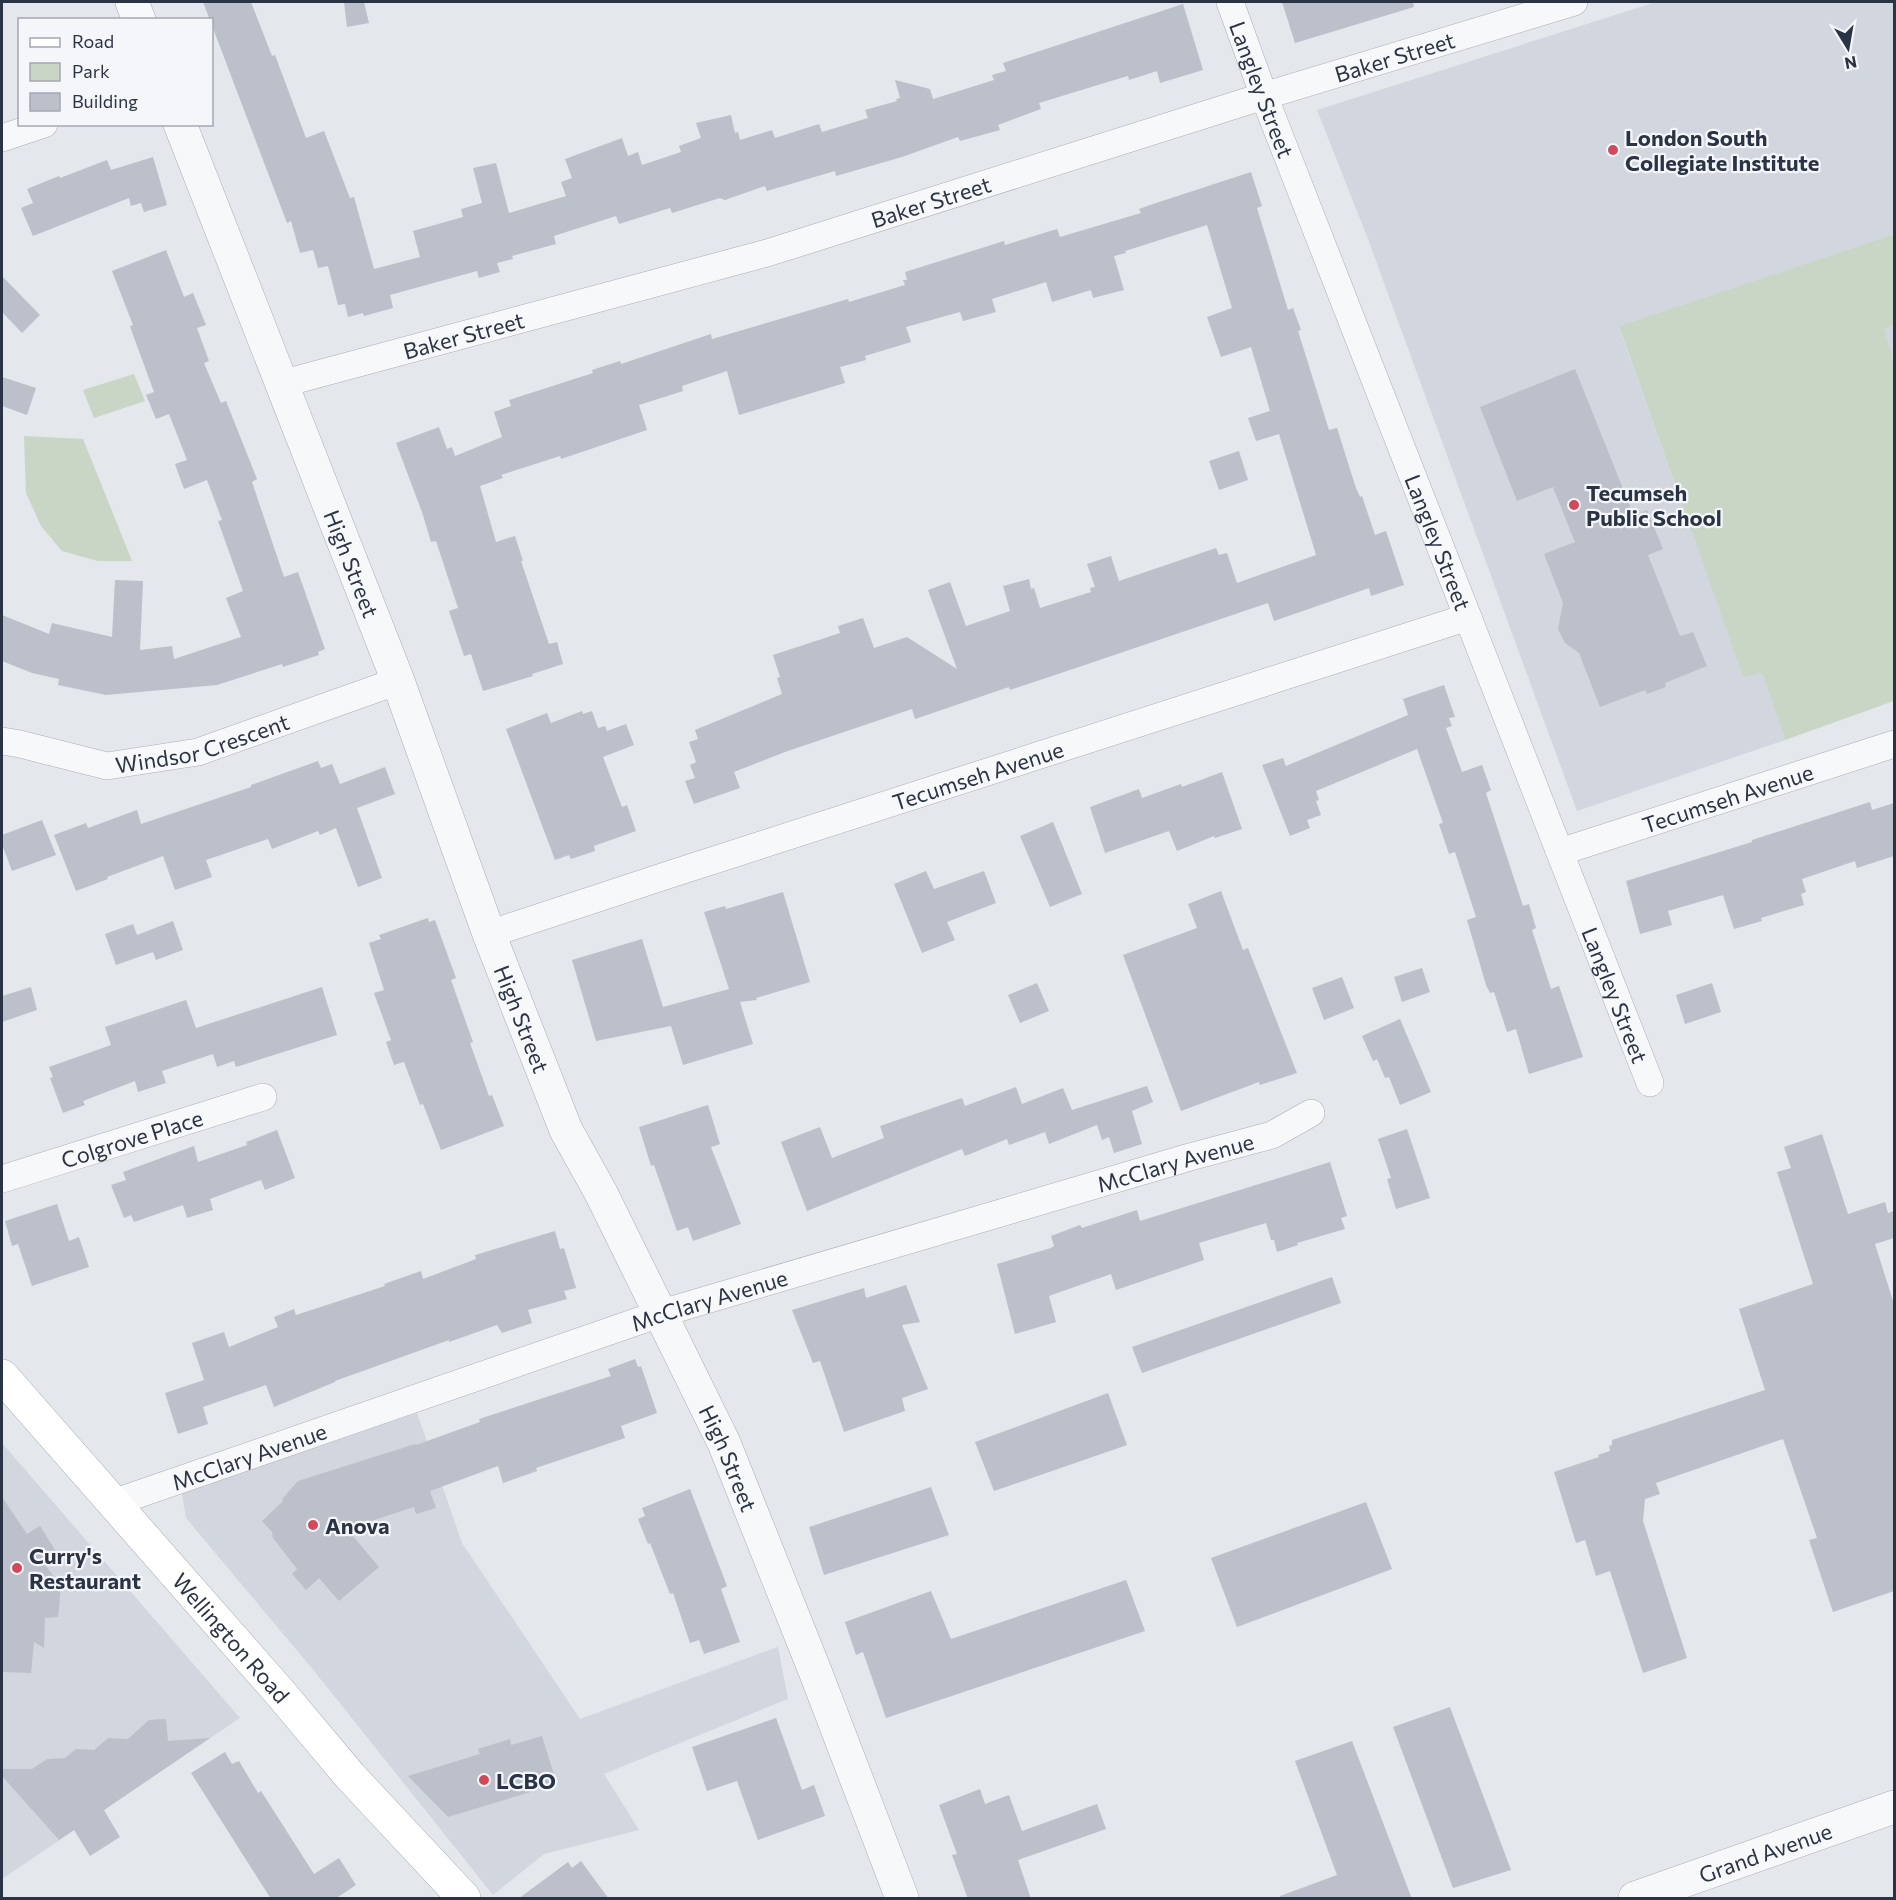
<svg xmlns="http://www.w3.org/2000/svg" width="1896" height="1900" viewBox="0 0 1896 1900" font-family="Commissioner,sans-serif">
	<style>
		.built { fill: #d2d6de }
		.green { fill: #c9d6c5 }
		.building { fill: #bbc0ca }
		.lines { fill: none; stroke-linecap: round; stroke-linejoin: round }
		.minor-casing { stroke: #a9aeb7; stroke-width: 28 }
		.tertiary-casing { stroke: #a9aeb7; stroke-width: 34 }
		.secondary-casing { stroke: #a9aeb7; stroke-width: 34 }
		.minor { stroke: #f7f8fa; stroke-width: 27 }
		.tertiary { stroke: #f7f8fa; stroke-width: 33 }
		.secondary { stroke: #fff; stroke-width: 33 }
		.poi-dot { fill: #d1495b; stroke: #f4f6f9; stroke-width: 2 }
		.labels { text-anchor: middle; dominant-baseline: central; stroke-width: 4.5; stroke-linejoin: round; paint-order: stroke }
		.street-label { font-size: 22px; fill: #2b3445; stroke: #f4f6f9 }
		.poi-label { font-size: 22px; font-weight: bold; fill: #2b3445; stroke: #f4f6f9; text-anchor: start }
	</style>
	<rect width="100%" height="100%" fill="#e4e7ec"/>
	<!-- built -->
	<path class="built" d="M1656,2H1894V234L1619,327L1743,676L1762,673L1785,740L1577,811L1368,239L1317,110Z
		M1894,325V364L1883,329Z
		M417,1413L462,1543L580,1719L778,1647L788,1699L604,1774L639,1830L544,1854L493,1895L315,1672L186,1518L182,1493Z
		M2,1443L240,1718L2,1879Z"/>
	<!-- green -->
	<path class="green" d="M1894,234V325L1884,329L1894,364V701L1785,740L1762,673L1743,677L1619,326Z
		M134,374L145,401L94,418L83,390Z
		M24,436L83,439L132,561H98L62,551L41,526L26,493Z"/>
	<!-- building -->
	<path class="building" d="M203,2H251L272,56L275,55L306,138L324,131L350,198L354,197L374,269L420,257L413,231L463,217L461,209L482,203L473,168L496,163L509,213L566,196L561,182L572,178L565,159L622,138L628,156L638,152L642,165L681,152L679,146L701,138L696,123L731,115L735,133L738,132L740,140L772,130L775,138L819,124L822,132L868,118L865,110L897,101L896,99L900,98L895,80L930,89L933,99L994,80L992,75L1006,71L1003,63L1183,4L1203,70L1160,83L1157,71L1129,80L1128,76L1111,81L1039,103L1041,109L998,125L1000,130L960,141L958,137L902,157L836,176L835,171L767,191L765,186L725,200L720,198L672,213L670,208L619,224L616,216L554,236L556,244L512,256L513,259L497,263L500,272L479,278L477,271L390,295L393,308L364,316L363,313L348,317L345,304L338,305L328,266L318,268L313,250L300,253L291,221L287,223Z
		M344,2H364L369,23L347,27Z
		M1282,2H1413L1414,7L1295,43Z
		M153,157L167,205L144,212L141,203L131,206L129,198L33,236L21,208L33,203L27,189L59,176L60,178L107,160L111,170Z
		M1251,172L1262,206L1257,208L1288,310L1293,308L1301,330L1298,331L1329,430L1337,428L1356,488L1360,497L1362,496L1375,535L1386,531L1404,585L1371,596L1369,588L1274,621L1268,603L1061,673L1010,690L1009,687L915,719L912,709L785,752L734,772L740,788L694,804L685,781L695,778L690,765L696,762L689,742L698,739L695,730L782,694L777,678L780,677L773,655L840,633L838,626L863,618L874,648L907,637L957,669L928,590L950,582L966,626L1010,611L1003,586L1029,579L1031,589L1034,588L1040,608L1091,592L1090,588L1095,587L1087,564L1111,556L1119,581L1216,548L1219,555L1227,553L1237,583L1316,555L1279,434L1256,441L1248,418L1270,411L1251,347L1221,357L1207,317L1232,308L1207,225L1125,251L1126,253L1114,256L1124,290L1093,298L1091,290L1052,302L1046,282L992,299L996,312L963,321L960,312L906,327L911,342L865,356L866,360L840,367L845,383L739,415L727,371L682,386L683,391L639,405L647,430L561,459L560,456L501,475L503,478L480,486L496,542L515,536L523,561H521L549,644L557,642L563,664L532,674L533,676L483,691L471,654L464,656L449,611L458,608L436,541L431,542L422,512L396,443L439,427L447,449L452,447L455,456L502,437L494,412L511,406L509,400L593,373L592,370L620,361L621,364L711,334L712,339L848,299L849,302L905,285L903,280H907L905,272L1004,241L1005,245L1057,229L1060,237L1141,213L1139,209L1150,205Z
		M166,250L184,297L193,293L206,325L197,328L209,361L204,363L221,403L226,401L257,479L252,482L284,577L298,572L325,649L318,652L319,655L283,667L282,664L217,685L106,695L58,685L59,679L32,673L2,661V615L49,634L52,623L112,637L115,580L143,581L140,650L172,646L174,659L241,637L226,598L243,591L218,521L222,520L207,480L184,489L175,464L187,460L169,414L156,419L146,395L154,392L133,335L130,326L133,325L112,271Z
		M2,276L40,315L22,333L2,312Z
		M1575,369L1634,516L1647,510L1663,549L1648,555L1680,636L1693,632L1707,666L1665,683L1666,687L1647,694L1645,690L1600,707L1579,653L1565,643L1558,629L1563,603L1544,554L1575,542L1553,487L1517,501L1480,407Z
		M2,377L36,388L27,415L2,406Z
		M1239,451L1248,480L1219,490L1209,461Z
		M1444,685L1455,717L1449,718L1452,726L1446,728L1462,772L1482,765L1491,790L1486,793L1523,906L1529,904L1536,928L1532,930L1551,989L1559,986L1583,1057L1529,1074L1516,1029L1507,1032L1494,992L1490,993L1486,985L1467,920L1476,917L1455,852L1449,854L1439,824L1443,823L1417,749L1316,791L1319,800L1316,801L1321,815L1307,820L1310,828L1290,836L1262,765L1283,758L1286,766L1408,715L1403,699Z
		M582,711L583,714L592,711L598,728L605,726L607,731L626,724L634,745L603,757L622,807L627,805L636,831L594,846L595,851L571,859L569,855L555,860L506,729L547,713L551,723Z
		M318,761L321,768L332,764L340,784L385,767L395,794L357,808L382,878L358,887L336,828L320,835L318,831L272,849L268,839L206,860L212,877L175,890L163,856L107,877L108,879L76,891L54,835L86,823L88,828L137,810L141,824L251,787V785Z
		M1222,772L1242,829L1215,838L1214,836L1177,851L1169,831L1105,853L1090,807L1139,789L1142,798L1181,784L1182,787Z
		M1870,802L1872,810L1894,803V856L1857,868L1855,861L1802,879L1806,892L1801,894L1804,905L1761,918L1762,921L1734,929L1723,895L1668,911L1672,925L1640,934L1626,881L1752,842V840Z
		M42,820L56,855L12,871L2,844V835Z
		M1053,822L1082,894L1050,907L1020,836Z
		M926,871L934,889L984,871L996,903L947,922L955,940L922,953L894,884Z
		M1221,891L1243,950L1248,948L1297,1073L1260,1085L1259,1082L1181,1111L1123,955L1197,928L1188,904Z
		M783,892L810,982L756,998L757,1000L740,1002L753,1044L683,1065L671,1026L596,1041L572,960L642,939L663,1007L729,989L704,912L725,906L726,909Z
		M428,918L429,922L435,920L456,978L451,980L473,1042L470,1043L489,1096L492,1095L504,1126L441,1150L423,1104L420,1105L404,1062L394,1065L386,1042L391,1040L374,993L384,990L369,943L381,939L379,935Z
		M173,921L183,950L156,960L153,952L116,965L105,934L133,924L137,935Z
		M1422,968L1430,992L1402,1002L1394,977Z
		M1342,977L1354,1008L1324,1020L1312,988Z
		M1037,983L1049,1011L1020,1023L1008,995Z
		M1712,983L1721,1012L1685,1024L1676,995Z
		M31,987L37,1010L2,1022V996Z
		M322,987L337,1035L236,1067L234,1061L217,1067L213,1054L162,1071L166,1083L138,1092L135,1081L83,1101L85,1105L63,1113L50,1078L53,1077L49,1067L111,1045L105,1027L186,1000L196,1028Z
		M1400,1019L1431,1092L1400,1105L1389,1077L1385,1078L1377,1059L1373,1061L1362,1036Z
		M1147,1086L1153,1102L1132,1111L1142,1144L1114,1153L1109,1137L1102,1140L1097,1125L1049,1144L1045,1132L1009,1145L1007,1139L965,1156L962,1149L807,1211L781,1142L820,1127L832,1158L884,1138L880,1126L962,1098L965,1106L1016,1087L1022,1104L1063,1088L1072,1110Z
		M708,1105L720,1144L711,1147L741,1224L693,1241L688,1227L677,1231L654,1165L651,1166L639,1127Z
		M1407,1129L1430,1198L1396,1209L1387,1179L1391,1178L1378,1139Z
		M277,1130L295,1178L265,1190L261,1180L210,1199L213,1210L187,1218L183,1205L134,1222L131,1215L124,1218L111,1185L126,1180L123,1172L194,1146L198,1162L247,1145L246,1142Z
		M1822,1134L1848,1214L1885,1202L1888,1213L1894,1211V1238L1875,1244L1894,1304V1591L1833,1612L1809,1540L1817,1538L1783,1439L1656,1483L1660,1494L1645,1499L1643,1521L1687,1658L1643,1673L1610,1571L1596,1576L1585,1540L1576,1543L1554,1472L1599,1457L1598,1455L1610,1451L1609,1446L1612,1445V1440L1765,1390L1739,1309L1813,1284L1777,1172L1791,1168L1784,1147Z
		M1330,1162L1347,1216L1341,1218L1345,1229L1297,1243L1298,1245L1277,1252L1274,1240H1271L1266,1223L1199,1243L1204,1260L1116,1290L1111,1274L1049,1296L1056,1322L1015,1334L997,1264L1051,1248L1054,1246L1051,1236L1080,1225L1082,1228L1137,1210L1140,1221Z
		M57,1204L69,1241L79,1237L89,1267L32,1286L18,1244L12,1246L5,1221Z
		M555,1231L560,1249L564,1248L576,1288L564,1291L567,1299L528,1310L532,1323L502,1333L497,1325L449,1342V1340L335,1381V1382L274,1407L266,1385L203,1407L208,1424L178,1434L165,1393L204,1380L192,1343L224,1332L229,1347L278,1327L274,1317L294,1309L296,1315L385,1286L384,1284L421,1271L423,1279L476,1259L475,1255Z
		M1332,1277L1341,1303L1142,1373L1132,1347Z
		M906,1285L920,1322L902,1325L928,1389L902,1398L905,1411L844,1432L820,1361L813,1363L792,1310L864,1288L866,1298Z
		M635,1359L638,1367L641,1366L657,1413L621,1426L625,1438L536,1468L537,1471L503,1483L498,1466L430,1491L436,1508L416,1514L414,1507L347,1529L379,1567L339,1601L319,1578L306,1590L292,1574L297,1569L273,1538L272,1532L262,1521L282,1502L283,1498L298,1481L415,1444L416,1445L480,1422L479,1419L611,1376L608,1369Z
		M1108,1393L1127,1445L994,1491L975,1442Z
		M931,1487L949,1535L824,1575L809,1527Z
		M690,1489L727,1586L721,1589L740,1642L704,1654L699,1640L690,1643L673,1593L670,1594L650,1543L648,1544L638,1519L645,1516L642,1508Z
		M2,1497L27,1534L40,1526L57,1553L43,1562L61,1586L58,1617L45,1618L44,1648L34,1642L31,1673L2,1672Z
		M1366,1502L1392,1569L1237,1627L1211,1558Z
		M1126,1580L1145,1631L886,1718L863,1652L856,1655L845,1622L931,1591L951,1639Z
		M1450,1707L1511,1870L1453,1888L1393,1727Z
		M776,1718L802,1790L814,1785L825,1816L758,1840L737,1781L707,1791L692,1747Z
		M166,1719L168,1741L210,1738L104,1810L120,1837L90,1856L74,1830L59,1840L2,1776V1769H32L47,1759L65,1758L76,1749L94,1750L108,1738L128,1739L149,1720Z
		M542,1736L557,1784L448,1817L408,1776L480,1754L478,1749L510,1739L511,1745Z
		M1352,1741L1412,1899H1280V1896L1337,1875L1295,1761Z
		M225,1752L232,1764L239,1761L258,1793L261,1791L314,1874L339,1858L356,1885L335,1899H271L191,1773Z
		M980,1789L985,1804L1009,1795L1022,1831L1097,1804L1106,1829L1018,1860L1031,1899H968L952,1855L957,1854L939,1805Z
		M581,1861L609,1899H518L568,1862L572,1868Z"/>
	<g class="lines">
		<defs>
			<g id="minor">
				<path id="s1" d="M1230,2L1264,96L1650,1083"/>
				<path d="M2,138L44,124"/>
				<path id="s2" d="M281,384L767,253L1264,96L1574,2"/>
				<path id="s3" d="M2,741L20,744L107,766L198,752L398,681"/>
				<path id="s4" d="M1560,852L1894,744"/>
				<path id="s5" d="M489,934L674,873L1468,617"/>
				<path id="s6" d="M2,1179L263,1097"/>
				<path id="s7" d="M113,1503L662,1313L1190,1157L1272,1135L1311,1113"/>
			</g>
			<g id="tertiary">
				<path d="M132,2L139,20"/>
				<path id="s8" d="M180,124L398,681L489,934L566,1130L601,1193L724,1443L815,1671L902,1898"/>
				<path id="s9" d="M1635,1898L1894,1807"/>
			</g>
			<g id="secondary">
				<path id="s10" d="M2,1376L282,1695L350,1776L464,1898"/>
			</g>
		</defs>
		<!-- minor casing -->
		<use href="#minor" class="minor-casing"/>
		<!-- tertiary casing -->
		<use href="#tertiary" class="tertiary-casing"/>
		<!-- secondary casing -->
		<use href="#secondary" class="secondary-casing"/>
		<!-- minor -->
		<use href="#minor" class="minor"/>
		<!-- tertiary -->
		<use href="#tertiary" class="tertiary"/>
		<!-- secondary -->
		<use href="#secondary" class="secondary"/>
	</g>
	<!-- markers -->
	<g class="poi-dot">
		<circle cx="1613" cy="150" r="6"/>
		<circle cx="1574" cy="505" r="6"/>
		<circle cx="313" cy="1525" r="6"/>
		<circle cx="17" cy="1568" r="6"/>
		<circle cx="484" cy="1780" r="6"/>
	</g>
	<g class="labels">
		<!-- street labels -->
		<g class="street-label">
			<text stroke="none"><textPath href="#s2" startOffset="1161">Baker Street</textPath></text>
			<text stroke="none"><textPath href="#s1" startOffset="93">Langley Street</textPath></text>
			<text stroke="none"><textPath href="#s2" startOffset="675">Baker Street</textPath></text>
			<text stroke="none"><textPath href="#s2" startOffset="189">Baker Street</textPath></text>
			<text stroke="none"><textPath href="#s1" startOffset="579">Langley Street</textPath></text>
			<text stroke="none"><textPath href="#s8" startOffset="472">High Street</textPath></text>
			<text stroke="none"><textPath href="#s3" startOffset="206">Windsor Crescent</textPath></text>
			<text stroke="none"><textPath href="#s5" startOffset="514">Tecumseh Avenue</textPath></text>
			<text stroke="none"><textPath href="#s4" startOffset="176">Tecumseh Avenue</textPath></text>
			<text stroke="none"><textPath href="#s1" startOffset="1065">Langley Street</textPath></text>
			<text stroke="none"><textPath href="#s8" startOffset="958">High Street</textPath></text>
			<text stroke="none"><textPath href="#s6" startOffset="136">Colgrove Place</textPath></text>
			<text stroke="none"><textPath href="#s7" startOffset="1116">McClary Avenue</textPath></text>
			<text stroke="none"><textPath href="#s7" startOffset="630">McClary Avenue</textPath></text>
			<text stroke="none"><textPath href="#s7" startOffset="144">McClary Avenue</textPath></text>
			<text stroke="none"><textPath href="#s8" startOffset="1444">High Street</textPath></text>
			<text stroke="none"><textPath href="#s10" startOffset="348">Wellington Road</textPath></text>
			<text stroke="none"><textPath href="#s9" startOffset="138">Grand Avenue</textPath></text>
		</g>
		<!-- poi labels -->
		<g class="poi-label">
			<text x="1625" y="137">London South<tspan x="1625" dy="25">Collegiate Institute</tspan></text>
			<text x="1586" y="492">Tecumseh<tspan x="1586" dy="25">Public School</tspan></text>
			<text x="325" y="1525">Anova</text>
			<text x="29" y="1555">Curry's<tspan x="29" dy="25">Restaurant</tspan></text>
			<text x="496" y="1780">LCBO</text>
		</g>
	</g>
	<!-- border -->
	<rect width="1896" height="1900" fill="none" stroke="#2b3445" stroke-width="6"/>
	<!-- legend -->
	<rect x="18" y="18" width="195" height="108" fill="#f4f6f9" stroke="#a4a8b1" stroke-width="1.5"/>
	<rect x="30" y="38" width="30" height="9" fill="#ffffff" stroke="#a4a8b1" stroke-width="1.5"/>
	<text x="72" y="48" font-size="18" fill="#2b3445">Road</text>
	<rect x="30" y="63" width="30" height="18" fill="#c9d6c5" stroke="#a4a8b1" stroke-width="1.5"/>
	<text x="72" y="78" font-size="18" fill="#2b3445">Park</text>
	<rect x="30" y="93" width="30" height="18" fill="#bbc0ca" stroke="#a4a8b1" stroke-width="1.5"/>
	<text x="72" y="108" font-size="18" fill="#2b3445">Building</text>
	<!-- north arrow -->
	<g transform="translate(1848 48) rotate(169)" stroke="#f4f6f9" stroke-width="4.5" paint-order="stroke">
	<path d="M0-4.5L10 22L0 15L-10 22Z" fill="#2b3445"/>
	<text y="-9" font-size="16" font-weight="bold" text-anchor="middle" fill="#2b3445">N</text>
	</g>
</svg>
